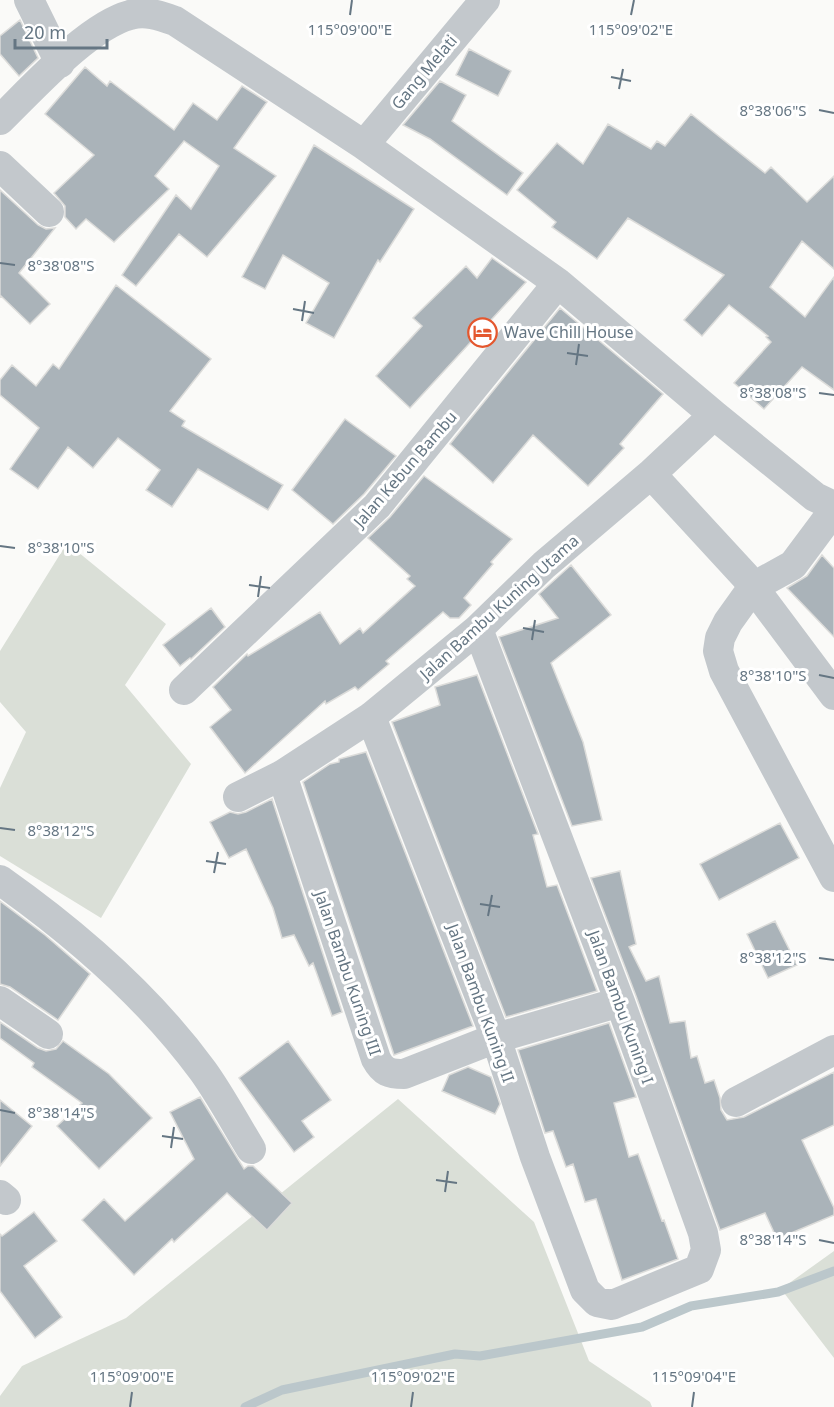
<svg xmlns="http://www.w3.org/2000/svg" width="834" height="1407" viewBox="0 0 834 1407" font-family="'Noto Sans',sans-serif">
	<style>
		.green { fill: #dadfd7 }
		.lines { fill: none; stroke-linecap: round; stroke-linejoin: round }
		.stream { stroke: #bbc7cb; stroke-width: 9 }
		.building { fill: #aab3b9; stroke: #dcdcda; stroke-width: 1.5 }
		.street { stroke: #c3c8cc; stroke-width: 30 }
		.ticks { fill: none; stroke: #657683; stroke-width: 2 }
		.labels { text-anchor: middle; dominant-baseline: central; stroke-width: 6; stroke-linejoin: round; paint-order: stroke }
		.street-label { font-size: 16px; fill: #657683; stroke: #fff }
		.poi-label { font-size: 16px; fill: #657683; stroke: #fff; text-anchor: start }
		.ticks-label { font-size: 15px; text-anchor: middle; fill: #657683; stroke: #fff; stroke-width: 6; stroke-linejoin: round; paint-order: stroke }
	</style>
	<rect width="100%" height="100%" fill="#fafaf8"/>
	<!-- green -->
	<path class="green" d="M67,543L166,624L125,685L191,764L101,918L0,856V788L26,732L0,702V651Z
		M398,1099L534,1222L589,1361L650,1402L652,1407H0V1396L22,1366L126,1318Z
		M834,1251V1358L781,1289Z"/>
	<g class="lines">
		<!-- stream -->
		<path class="stream" d="M245,1407L282,1390L455,1354L480,1356L642,1327L691,1306L778,1292L834,1271"/>
	</g>
	<!-- building -->
	<path class="building" d="M20,20L38,58L19,76L0,54V36Z
		M469,49L511,71L498,96L456,75Z
		M85,67L107,86L110,81L174,130L193,103L217,120L242,86L267,102L234,148L276,176L207,257L179,234L136,286L122,275L176,195L191,209L219,166L184,141L155,176L169,189L114,242L86,219L76,229L65,217V206L54,193L94,155L45,114Z
		M440,81L466,95L452,121L523,173L507,195L430,139L403,125Z
		M691,114L765,173L771,167L807,202L834,176V269L802,241L770,287L805,317L834,277V390L802,367L764,409L734,383L771,342L766,337L768,336L729,305L702,336L684,320L724,275L628,218L597,259L552,227L556,222L517,190L557,143L583,164L608,124L651,149L657,141L665,146Z
		M314,145L414,209L380,262L378,260L334,338L306,323L329,283L283,255L265,289L242,277Z
		M0,190L38,225L46,229L55,228L19,273L50,304L30,324L1,296L0,297Z
		M492,258L526,282L410,408L376,376L422,326L413,318L466,266L477,278Z
		M116,285L211,359L170,411L185,421L182,426L283,485L268,510L198,469L172,507L146,490L160,470L118,438L93,468L68,447L38,489L10,469L39,428L0,395V380L12,365L36,386L53,364L59,369Z
		M560,308L663,394L620,444L624,448L588,486L533,435L493,483L450,444Z
		M345,419L396,456L364,494L333,524L292,490Z
		M424,476L512,539L491,562L493,564L464,598L471,605L459,618H450L443,612L386,661L389,664L358,690L355,687L326,704L325,701L245,773L210,727L231,710L213,687L247,654L248,656L320,612L340,644L360,628L363,633L415,586L407,579L410,576L368,538L390,517Z
		M822,555L834,568V637L787,588L807,576Z
		M571,565L611,615L551,663L583,742L602,820L572,826L499,637L558,618L539,594Z
		M211,608L225,627L191,659L190,658L180,666L163,645Z
		M477,675L538,834L533,835L547,887L557,885L597,991L506,1017L392,722L440,705L435,687Z
		M366,752L473,1026L394,1055L303,782L330,764L339,762V759Z
		M272,799L342,1012L332,1016L313,963L309,966L294,935L282,938L273,908L246,849L229,858L210,822L230,812L238,814L246,812Z
		M780,823L799,858L719,900L700,864Z
		M620,871L636,944L629,947L646,981L659,976L670,1023L685,1021L691,1058L697,1056L705,1083L714,1080L720,1098L721,1110L727,1120L744,1117L834,1072V1125L802,1140L834,1208V1215L777,1239L765,1213L720,1230L636,996L591,878Z
		M0,901L45,935L90,974L58,1020L10,987L0,984Z
		M775,921L797,965L768,978L747,934Z
		M0,1022L38,1048L46,1051L56,1049L63,1041L109,1074L152,1118L99,1169L57,1126L82,1103L32,1067L34,1063L0,1038Z
		M609,1023L636,1097L614,1103L629,1157L638,1154L662,1221L664,1220L678,1259L622,1280L596,1199L585,1202L573,1164L566,1167L553,1131L545,1133L518,1050Z
		M288,1041L331,1100L302,1121L314,1137L294,1152L239,1078Z
		M468,1067L491,1077L500,1104L495,1114L442,1091L449,1075Z
		M200,1097L244,1169L248,1166H253L292,1203L267,1230L227,1193L174,1242L172,1239L134,1275L82,1220L104,1199L125,1221L194,1159L170,1112Z
		M0,1100L32,1126L0,1166Z
		M34,1212L57,1241L24,1266L62,1317L35,1338L0,1291V1234L2,1236Z"/>
	<g class="lines">
		<!-- street -->
		<path class="street" d="M29,0L60,63
			M0,120C32,89 88,26 130,15C145,10 161,16 175,21L364,145L558,283L714,415L815,497L834,506
			M364,145L485,0
			M0,166L49,212
			M651,474L745,576L834,695
			M834,510L793,565L753,587L728,622L720,638L718,651L724,671L834,877
			M184,690L377,506L558,283
			M371,717L496,1038L535,1157L585,1290L597,1302L612,1305L699,1269L706,1250L703,1233L620,1002L478,629
			M282,775L376,1059C383,1072 389,1074 404,1074L496,1038L620,1002
			M238,797L282,775L371,717L478,629L544,565L651,474L714,415
			M0,880C75,933 148,996 203,1071C221,1096 235,1123 251,1149
			M0,1001L48,1034
			M736,1102L834,1050
			M0,1195L6,1200"/>
	</g>
	<!-- ticks -->
	<path class="ticks" d="M350,15L352,0M631,15L634,0M611,77L631,81M619,89L623,69M819,110L834,113M0,263L15,265M293,309L314,313M302,321L305,301M567,353L588,356M576,365L579,344M819,393L834,395M0,546L15,548M249,585L270,588M258,597L261,576M523,628L544,632M532,640L535,620M819,675L834,678M0,828L15,830M206,861L226,864M214,873L218,852M480,904L500,907M488,916L492,895M819,958L834,960M0,1110L15,1113M162,1136L183,1139M171,1148L174,1127M436,1180L457,1183M445,1192L448,1171M819,1240L834,1243M130,1407L132,1392M411,1407L413,1392M692,1407L694,1392"/>
	<!-- icons -->
	<defs>
		<symbol id="hotel-ring" viewBox="-11 -11 22 22"><circle r="9.5" fill="#fff" stroke="#e4572e" stroke-width="1.5"/><path d="M-6-4.5h1.5V1H6V5H4.5V3h-9V5H-6ZM-4 0a1.8 1.8 0 1 1 3.6 0ZM.5 0V-2.5h3Q6-2.5 6 0Z" fill="#e4572e"/></symbol>
	</defs>
	<g fill-rule="evenodd">
		<use href="#hotel-ring" x="466" y="316" width="33" height="33"/>
	</g>
	<g class="labels">
		<!-- street labels -->
		<g class="street-label">
			<text transform="translate(424 72) rotate(-50)">Gang Melati</text>
			<text transform="translate(405 469) rotate(-49)">Jalan Kebun Bambu</text>
			<text transform="translate(499 607) rotate(-42)">Jalan Bambu Kuning Utama</text>
			<text transform="translate(348 973) rotate(71)">Jalan Bambu Kuning III</text>
			<text transform="translate(481 1003) rotate(70)">Jalan Bambu Kuning II</text>
			<text transform="translate(621 1007) rotate(70)">Jalan Bambu Kuning I</text>
		</g>
		<!-- poi labels -->
		<g class="poi-label">
			<text x="504" y="332">Wave Chill House</text>
		</g>
	</g>
	<g class="ticks-label">
		<text x="350" y="35">115°09'00"E</text>
		<text x="631" y="35">115°09'02"E</text>
		<text x="773" y="116">8°38'06"S</text>
		<text x="61" y="271">8°38'08"S</text>
		<text x="773" y="398">8°38'08"S</text>
		<text x="61" y="553">8°38'10"S</text>
		<text x="773" y="681">8°38'10"S</text>
		<text x="61" y="836">8°38'12"S</text>
		<text x="773" y="963">8°38'12"S</text>
		<text x="61" y="1118">8°38'14"S</text>
		<text x="773" y="1245">8°38'14"S</text>
		<text x="132" y="1382">115°09'00"E</text>
		<text x="413" y="1382">115°09'02"E</text>
		<text x="694" y="1382">115°09'04"E</text>
	</g>
	<!-- scale -->
	<path d="M15 39v9h92v-9" fill="none" stroke="#657683" stroke-width="3"/>
	<text x="24" y="39" font-size="18" fill="#657683" stroke="#ffffff" stroke-width="4.5" paint-order="stroke">20 m</text>
</svg>
